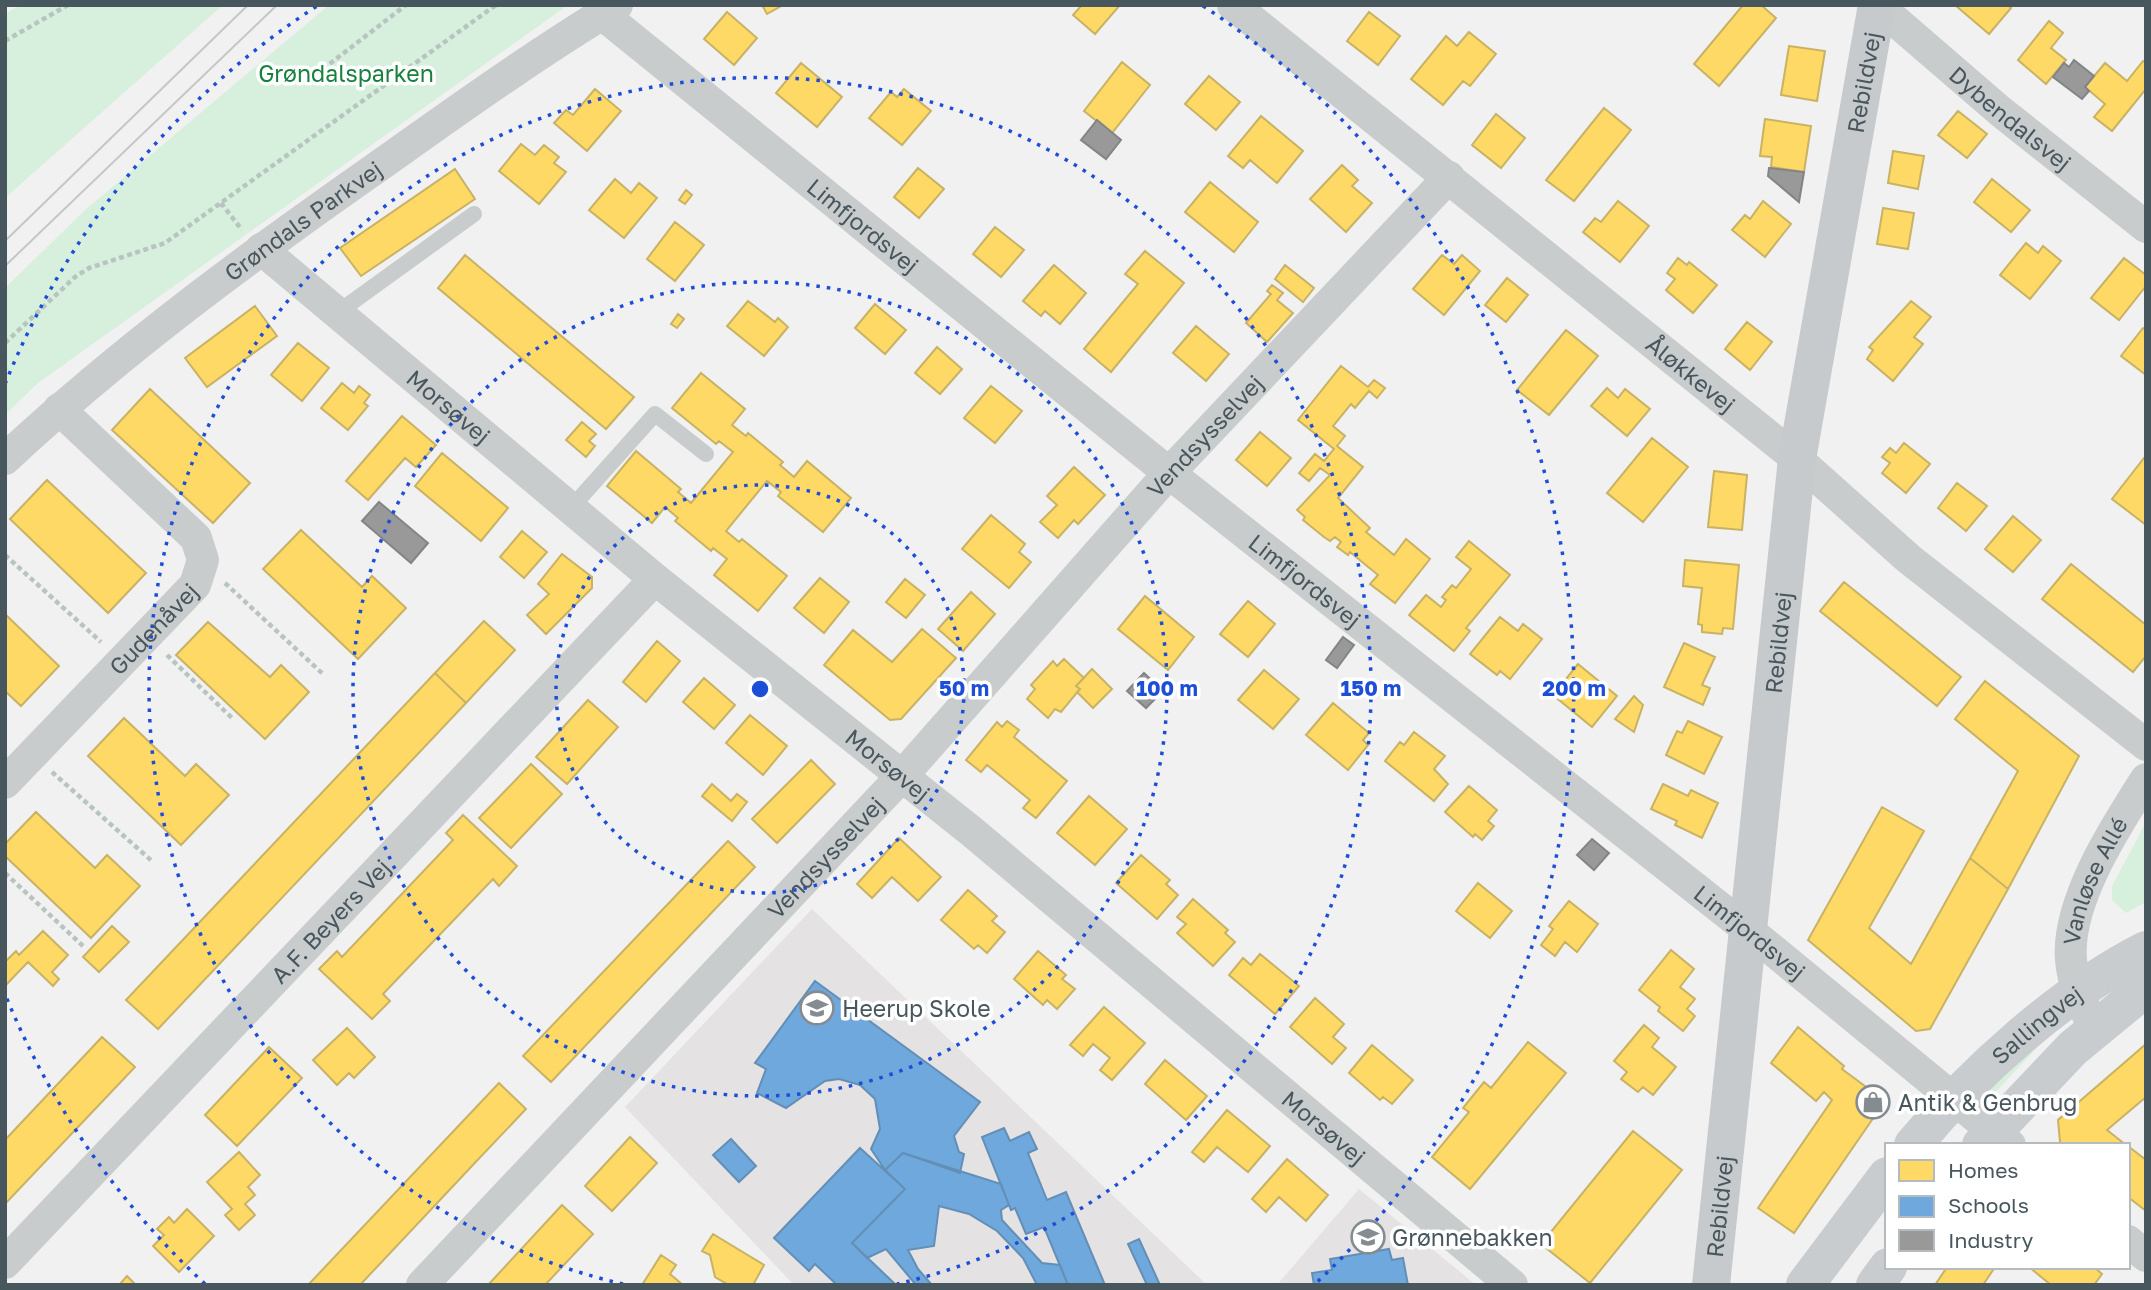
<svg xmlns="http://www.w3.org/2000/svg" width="2151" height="1290" viewBox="0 0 2151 1290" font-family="'Golos Text',sans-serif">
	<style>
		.education { fill: #e4e2e3 }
		.green { fill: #d6f0dd }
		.homes { fill: #ffd966; stroke: #c8b264; stroke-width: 2 }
		.schools { fill: #6fa8dc; stroke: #638fb6; stroke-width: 2 }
		.industry { fill: #999; stroke: #818587; stroke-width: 2 }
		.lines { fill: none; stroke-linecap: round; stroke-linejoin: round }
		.path { stroke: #b8c4bf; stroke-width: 4.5; stroke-dasharray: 5 3.5; stroke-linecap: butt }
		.lane { stroke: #c9cccd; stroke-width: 16 }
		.street { stroke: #c9cccd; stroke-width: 32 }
		.secondary { stroke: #c9cccf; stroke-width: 38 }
		.primary { stroke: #c6cacc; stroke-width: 38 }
		.tram { stroke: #c4c6c8; stroke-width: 2 }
		.ring { fill: none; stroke: #1d4ed8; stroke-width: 3.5; stroke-dasharray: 3.5 7 }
		.labels { text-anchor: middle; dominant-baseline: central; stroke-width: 7; stroke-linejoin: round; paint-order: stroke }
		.park-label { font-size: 23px; fill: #18803e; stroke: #fff }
		.street-label { font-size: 23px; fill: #48565e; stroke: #fff }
		.poi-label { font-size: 23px; fill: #48565e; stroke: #fff; text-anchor: start }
		.centre { fill: #1d4ed8; stroke: #fff; stroke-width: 3.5 }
		.ring-label { font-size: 21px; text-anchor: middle; font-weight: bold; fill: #1d4ed8; stroke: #fff; stroke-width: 7; stroke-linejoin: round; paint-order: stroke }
	</style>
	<rect width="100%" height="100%" fill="#f2f1f1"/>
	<!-- education -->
	<path class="education" d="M812,909L1207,1285H794L625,1107Z
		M1359,1189L1476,1285H1277Z"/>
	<!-- green -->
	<path class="green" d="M20,5H223L5,198V14Z
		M329,5H568L38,383L5,415V288L85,210Z
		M2146,822V902L2126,913L2112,900V886Z
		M2048,1036L1990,1098L1984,1097L1988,1085Z"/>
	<!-- homes -->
	<path class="homes" d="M762,5H783L767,14Z
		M1082,5H1120L1095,34L1073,15Z
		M1743,5H1761L1776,18L1719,86L1694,64Z
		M1955,5H2008L2011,8L1989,34Z
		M727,12L757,38L734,65L704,39Z
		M1369,12L1400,36L1378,65L1347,41Z
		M2049,21L2063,33L2051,48L2066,60L2046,84L2018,60Z
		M1469,32L1496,54L1470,86L1463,81L1443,105L1411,79L1446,36L1457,46Z
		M1789,46L1825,51L1817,101L1781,95Z
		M2143,61L2146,63V89L2112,131L2094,117L2105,104L2085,87L2105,63L2127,81Z
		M1122,62L1150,85L1112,133L1084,111Z
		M801,63L842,97L817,127L776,93Z
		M1209,76L1240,102L1216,130L1185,104Z
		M595,89L621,111L587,151L554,123L566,110L573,115Z
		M904,89L931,111L902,145L869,118L891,92L897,97Z
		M1604,108L1631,130L1574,201L1546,180Z
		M1958,111L1987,134L1967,158L1938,135Z
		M1496,114L1525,138L1501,168L1472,145Z
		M1261,116L1303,151L1277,183L1250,160L1243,168L1228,156Z
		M1765,119L1811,126L1804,172L1771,167L1772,157L1760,156Z
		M521,144L535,155L544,145L559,157L554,163L566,172L539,204L499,171Z
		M1893,151L1924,156L1918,189L1888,183Z
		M1342,165L1358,180L1352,186L1372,203L1346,232L1310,199Z
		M918,168L944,189L919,218L894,197Z
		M455,169L475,199L361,276L340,248Z
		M615,179L631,193L639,183L657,198L624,238L589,210Z
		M1992,179L2030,210L2011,232L1974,202Z
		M1210,182L1258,222L1234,252L1185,212Z
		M686,190L692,195L685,204L679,200Z
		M1618,201L1649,226L1620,262L1583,232L1595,218L1601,222Z
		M1763,201L1791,224L1765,257L1732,230L1745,215L1750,219Z
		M1883,208L1914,213L1908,249L1877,244Z
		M675,222L704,245L675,281L647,259Z
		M995,227L1024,250L1001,277L973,254Z
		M2026,243L2038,253L2043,246L2061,261L2030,299L2000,275Z
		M1145,251L1184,283L1111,372L1084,349L1138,284L1125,274Z
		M465,255L634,397L606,429L438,288Z
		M1442,255L1454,264L1462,255L1480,271L1444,315L1413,289Z
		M1678,258L1687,265L1689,262L1717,285L1693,313L1666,290L1675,279L1667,273Z
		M2124,258L2146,275V286L2119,320L2091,298Z
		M1054,265L1086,293L1060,324L1045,311L1041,316L1023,301Z
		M1285,265L1314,288L1303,302L1275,279Z
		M1507,278L1528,295L1506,322L1485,305Z
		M1272,285L1283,293L1277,300L1293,313L1267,342L1246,323L1271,294L1267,291Z
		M748,301L775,322L778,318L788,327L764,356L727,326Z
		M1911,301L1931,317L1914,337L1923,344L1893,381L1867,359L1873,350L1869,347Z
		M875,304L906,330L885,354L855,328Z
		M255,306L277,336L207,387L185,358Z
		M678,314L684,319L677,328L671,324Z
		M1747,322L1772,342L1750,370L1725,349Z
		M1196,326L1229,354L1206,381L1173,353Z
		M2143,328L2146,330V375L2121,356Z
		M1566,330L1598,356L1549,415L1517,390Z
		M298,343L329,368L302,401L271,375Z
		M937,347L962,369L940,394L915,373Z
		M1341,366L1368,387L1374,380L1385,388L1377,398L1369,391L1355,408L1351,404L1333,426L1345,436L1337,446L1363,467L1338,498L1370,528L1366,532L1394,555L1406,539L1430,559L1395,603L1370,584L1378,575L1350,552L1348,555L1337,547L1341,542L1335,537L1330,541L1324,537L1303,520L1305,517L1297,510L1330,475L1320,468L1309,481L1299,473L1315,454L1324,461L1334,449L1298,420Z
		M701,373L745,409L732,425L746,436L748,433L783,462L780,465L794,477L807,461L851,498L823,532L778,496L781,492L767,481L726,531L739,542L742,539L787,576L758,611L714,575L727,559L713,548L711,551L675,521L678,518L665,507L652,523L607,486L636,451L681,489L678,492L691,503L733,452L719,441L716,444L672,408Z
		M342,383L354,393L359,386L370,395L364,403L368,406L348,430L321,408Z
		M991,386L1022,411L995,443L964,418Z
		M1607,388L1618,398L1625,389L1650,409L1627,436L1591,406Z
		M150,389L250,483L213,523L112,430Z
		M402,416L436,445L416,467L405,458L368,500L346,481Z
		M582,422L596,434L589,441L595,446L586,457L566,440Z
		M1260,432L1291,458L1267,486L1236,460Z
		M1652,438L1688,467L1643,522L1607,493Z
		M1904,443L1930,464L1906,493L1882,473L1890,463L1882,457L1890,448L1896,453Z
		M442,453L508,508L481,541L415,486Z
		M2144,458L2146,459V525L2112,499Z
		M1074,467L1105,495L1078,524L1074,520L1058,538L1040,522L1057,505L1047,496Z
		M1714,471L1747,475L1742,530L1708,527Z
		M47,480L146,573L108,613L10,519Z
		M1957,483L1987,506L1966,531L1938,508Z
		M991,515L1025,544L1019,552L1031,562L1009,588L962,549Z
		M2013,516L2041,540L2013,572L1985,549Z
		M301,530L362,587L372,576L406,608L358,659L263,569Z
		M522,531L547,552L524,578L500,557Z
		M1469,541L1510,575L1466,628L1470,631L1454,651L1409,615L1426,595L1441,607L1446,600L1442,597L1452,585L1456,588L1471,569L1456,557Z
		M562,554L592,577V588L546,634L527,615L549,594L538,584Z
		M1685,560L1739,565L1733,629L1723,628L1722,634L1702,632V625L1698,624L1702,588L1683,586Z
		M2071,564L2146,625V656L2133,672L2042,599Z
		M820,578L849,602L824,633L794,608Z
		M905,579L925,595L906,618L886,602Z
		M1844,582L1961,677L1937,706L1820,611Z
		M971,592L995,614L963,651L938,629Z
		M1145,596L1194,637L1168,670L1118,629Z
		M1248,601L1275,624L1248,657L1220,634Z
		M5,614L59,666L21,706L5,691Z
		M1500,617L1518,631L1523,624L1542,639L1510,679L1500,671L1497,675L1470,654Z
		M484,621L515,650L466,703L435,673Z
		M208,622L270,677L281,665L309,692L265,739L176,655Z
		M922,629L956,658L901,719L890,720L824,665L853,630L892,662Z
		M657,641L680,661L646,702L623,682Z
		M1684,643L1715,657L1702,685L1710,688L1703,705L1664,687Z
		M1064,659L1084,678L1076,686L1080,689L1061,712L1055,709L1048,718L1027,699L1035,689L1031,685L1053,661L1057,666Z
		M1578,664L1617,696L1592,727L1553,695Z
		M1092,669L1112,689L1093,708L1077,692L1080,689L1076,686Z
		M1264,670L1299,699L1273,729L1238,700Z
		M435,673L466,703L158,1029L126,1000Z
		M704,678L735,705L714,729L683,702Z
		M1985,681L2079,756L2008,889L1970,858L2018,771L1955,719Z
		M1634,696L1643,705L1634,732L1615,719Z
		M588,700L618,727L567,784L536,757Z
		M1333,703L1369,733L1363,740L1368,745L1348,770L1306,735Z
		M750,715L787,746L763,775L726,743Z
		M124,718L185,776L196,764L229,795L181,845L88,756Z
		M1007,721L1019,730L1014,737L1067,781L1036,818L1023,808L1030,800L987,765L981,772L966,760L997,722L1002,727Z
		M1688,721L1722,737L1704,774L1666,755L1677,731L1682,733Z
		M1414,732L1445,756L1434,769L1448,784L1434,801L1385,761L1400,742L1404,745Z
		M811,760L835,784L777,843L752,819Z
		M531,764L562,794L511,848L479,818Z
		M712,784L731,801L737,794L747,802L732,821L702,796Z
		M1663,784L1688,796L1691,790L1718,803L1702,838L1675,825L1677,821L1651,809Z
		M1469,786L1497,810L1488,821L1494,826L1482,840L1475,834L1473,837L1445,812Z
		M1089,796L1127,829L1095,865L1057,833Z
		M1882,807L1924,831L1869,928L1911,964L1970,858L2008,889L1930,1029L1916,1031L1808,940Z
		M36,812L95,868L107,855L140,886L91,938L5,856V844Z
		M463,815L517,866L499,886L493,879L383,994L390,1001L372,1019L319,969L337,951L342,957L453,840L446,833Z
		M899,838L941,877L918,901L892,877L872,898L857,884Z
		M728,841L755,867L551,1082L523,1056Z
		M1141,855L1170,880L1166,884L1178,895L1157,919L1116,883Z
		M1478,883L1512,911L1490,938L1456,911Z
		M968,890L997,916L992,921L1005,932L987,953L978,945L974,949L941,920Z
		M1193,899L1228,930L1225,933L1235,942L1213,966L1177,933L1186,924L1177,917Z
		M1569,901L1598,924L1577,952L1565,942L1555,956L1541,945L1553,929L1549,926Z
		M112,926L129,942L99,972L83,957Z
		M43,931L68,955L52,972L59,979L53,986L28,962L5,986V962L16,951L19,955Z
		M1671,950L1694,969L1680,987L1695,999L1687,1009L1695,1016L1683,1031L1658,1011L1660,1007L1639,990Z
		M1038,951L1066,975L1062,979L1075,989L1057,1009L1047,1000L1043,1005L1014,979Z
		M1260,954L1299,986L1275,1014L1229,975L1243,958L1251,965Z
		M1315,998L1344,1024L1333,1037L1346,1048L1332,1064L1290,1027Z
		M1104,1007L1145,1043L1112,1080L1100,1070L1110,1058L1093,1044L1083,1056L1070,1045Z
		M1644,1025L1659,1038L1652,1047L1676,1067L1653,1095L1643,1087L1638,1092L1621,1079L1627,1072L1614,1061Z
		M1798,1027L1844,1066L1842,1069L1885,1101L1794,1233L1758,1208L1832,1100L1824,1092L1816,1101L1771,1063Z
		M347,1028L375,1057L354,1078L349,1073L337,1085L313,1060Z
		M102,1037L135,1067L5,1204V1140Z
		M1528,1042L1566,1073L1470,1189L1432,1157L1469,1112L1463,1108L1484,1082L1491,1088Z
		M2146,1044V1097L2107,1130L2126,1145H2064L2060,1142L2058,1120Z
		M1372,1045L1413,1080L1392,1104L1383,1097L1380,1100L1349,1073Z
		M269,1047L302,1078L237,1146L205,1115Z
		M1165,1060L1207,1096L1186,1120L1145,1084Z
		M499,1083L526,1109L471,1167L360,1285H308Z
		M1227,1110L1270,1146L1248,1172L1217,1147L1204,1162L1192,1152Z
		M1633,1131L1682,1170L1590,1283L1541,1244Z
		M630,1137L657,1163L612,1211L585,1186Z
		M2128,1146L2146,1160V1211L2128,1197Z
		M239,1152L260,1175L248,1187L255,1195L245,1204L255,1215L239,1230L225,1215L232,1209L207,1182Z
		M1287,1159L1328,1195L1306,1221L1279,1197L1266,1212L1252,1199Z
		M562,1205L593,1234L545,1285H488Z
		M187,1209L214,1236L179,1272L153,1246L164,1235L157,1229L169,1217L174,1223Z
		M713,1234L764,1265L753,1285H729L715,1277L710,1255L702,1251Z
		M661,1255L676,1265L670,1274L683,1285H642Z
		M1947,1267H1995L1983,1285H1935Z
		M2029,1267H2094L2102,1274L2094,1285H2051Z
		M127,1276L136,1285H119Z"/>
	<!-- schools -->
	<path class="schools" d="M815,981L980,1102L954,1136L959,1152L964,1154L960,1173L903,1153L885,1170L871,1149L880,1129L875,1099L860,1085L839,1079L825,1081L786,1108L757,1093L766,1069L755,1063Z
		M1004,1128L1010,1141L1029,1132L1037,1149L1028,1153L1047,1200L1066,1192L1105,1285H1068L1044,1227L1026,1234L1015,1208L1011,1210L982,1137Z
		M731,1139L756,1166L739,1182L713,1155Z
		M860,1148L905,1189L852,1243L896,1285H837L815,1264L809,1271L774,1238Z
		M903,1153L1001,1184L1009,1205L1001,1210L1002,1220L1042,1263L1060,1265L1068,1285H1037L1023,1258L997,1231L969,1214L939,1206L934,1246L908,1250L918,1269L932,1285H916L886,1249L867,1258L852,1243L905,1189L885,1170Z
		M1139,1239L1160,1285H1147L1128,1244Z
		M1389,1249L1392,1260L1403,1258L1408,1285H1314L1312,1273L1332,1270L1330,1259Z"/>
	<!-- industry -->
	<path class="industry" d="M2074,60L2094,76L2085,87L2089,91L2082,99L2053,77L2064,63L2069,67Z
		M1097,120L1121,140L1106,159L1081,140Z
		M1769,168L1804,172L1799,202L1768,176Z
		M379,502L428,543L411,563L362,521Z
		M1343,637L1354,645L1337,668L1326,660Z
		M1144,673L1163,691L1146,708L1127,691Z
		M1592,839L1609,853L1594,870L1577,855Z"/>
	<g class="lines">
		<!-- path -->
		<path class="path" d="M5,41L68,5
			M323,69L406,5
			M221,203L242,230
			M5,343L75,277L89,268L165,243L496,5
			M5,555L101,642
			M225,583L324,675
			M167,655L234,720
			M52,772L153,862
			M5,873L83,946"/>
		<!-- lane -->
		<path class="lane" d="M337,313L474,214
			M571,508L655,414L706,454"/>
		<!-- street -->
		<g class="street">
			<path id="s1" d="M1233,5L1797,459L1909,559L2146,745"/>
			<path id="s2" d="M1877,5L2000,111L2146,227"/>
			<path id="s3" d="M602,14L1169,473L1747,929L2010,1145"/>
			<path id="s4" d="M261,249L655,579L971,831L1512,1285"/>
			<path id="s5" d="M5,459C121,351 246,259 376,168C455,112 534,55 617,5"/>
			<path id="s6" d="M5,783L195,585L203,560L196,538L59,409"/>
			<path id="s7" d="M2095,1030C2084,1008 2073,985 2071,960C2066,902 2116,826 2146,779"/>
			<path d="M2128,1241L2146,1256"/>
			<path id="s8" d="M5,1263L655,579"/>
			<path id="s9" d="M422,1285L902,776L1169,473L1449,177"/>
		</g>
		<!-- secondary -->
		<g class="secondary">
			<path id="s10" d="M1913,1145C1973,1073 2061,993 2146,950"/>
			<path d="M1981,1145L2073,1048L2146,988"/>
			<path d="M1805,1285L1887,1176"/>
			<path d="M1875,1285L1888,1267"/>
		</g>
		<!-- primary -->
		<path class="primary" id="s11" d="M1711,1285L1797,459L1877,5"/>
		<!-- tram -->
		<path class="tram" d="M5,241L248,5
			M5,266L277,5"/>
	</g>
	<!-- distance rings -->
	<g class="ring">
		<circle cx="760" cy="689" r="204"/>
		<circle cx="760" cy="689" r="407"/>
		<path d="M623 1284A611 611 0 1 1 897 1284"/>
		<path d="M205 1284A814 814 0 0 1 5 994M5 384A814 814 0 0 1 317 6M1203 6A814 814 0 0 1 1315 1284"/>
	</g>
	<!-- icons -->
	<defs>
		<symbol id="school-ring" viewBox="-11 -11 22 22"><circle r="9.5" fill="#fff" stroke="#848c91" stroke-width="1.5"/><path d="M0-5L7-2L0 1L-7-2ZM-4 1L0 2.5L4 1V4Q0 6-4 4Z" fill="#848c91"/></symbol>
		<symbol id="shop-ring" viewBox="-11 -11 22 22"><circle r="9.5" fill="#fff" stroke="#848c91" stroke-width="1.5"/><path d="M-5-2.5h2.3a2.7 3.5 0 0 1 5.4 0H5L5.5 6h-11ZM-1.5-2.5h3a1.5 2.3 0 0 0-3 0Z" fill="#848c91"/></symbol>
	</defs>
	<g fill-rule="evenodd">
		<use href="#school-ring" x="798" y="989" width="38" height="38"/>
		<use href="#shop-ring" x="1854" y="1083" width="38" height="38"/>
		<use href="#school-ring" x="1349" y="1218" width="38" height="38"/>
	</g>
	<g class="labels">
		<!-- park labels -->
		<g class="park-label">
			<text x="346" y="73">Grøndalsparken</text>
		</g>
		<!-- street labels -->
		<g class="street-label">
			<text stroke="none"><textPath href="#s11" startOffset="1213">Rebildvej</textPath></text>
			<text stroke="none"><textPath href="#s2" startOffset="175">Dybendalsvej</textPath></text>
			<text stroke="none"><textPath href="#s5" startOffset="382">Grøndals Parkvej</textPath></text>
			<text stroke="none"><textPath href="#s3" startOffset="336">Limfjordsvej</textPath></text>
			<text stroke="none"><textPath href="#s1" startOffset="588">Åløkkevej</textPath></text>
			<text stroke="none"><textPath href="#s4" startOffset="245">Morsøvej</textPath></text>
			<text stroke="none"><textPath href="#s9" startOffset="1155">Vendsysselvej</textPath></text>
			<text stroke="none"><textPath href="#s3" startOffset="903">Limfjordsvej</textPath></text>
			<text stroke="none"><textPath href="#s6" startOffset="214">Gudenåvej</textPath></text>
			<text stroke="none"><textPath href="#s11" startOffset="646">Rebildvej</textPath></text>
			<text stroke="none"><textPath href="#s4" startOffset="812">Morsøvej</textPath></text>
			<text stroke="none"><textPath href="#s9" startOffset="588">Vendsysselvej</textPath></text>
			<text stroke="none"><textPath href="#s7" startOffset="158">Vanløse Allé</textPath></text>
			<text stroke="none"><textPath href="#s8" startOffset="472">A.F. Beyers Vej</textPath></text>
			<text stroke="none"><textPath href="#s3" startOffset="1470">Limfjordsvej</textPath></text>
			<text stroke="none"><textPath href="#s10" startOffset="173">Sallingvej</textPath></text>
			<text stroke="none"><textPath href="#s4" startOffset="1379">Morsøvej</textPath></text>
			<text stroke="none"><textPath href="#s11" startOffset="79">Rebildvej</textPath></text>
		</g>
		<!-- poi labels -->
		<g class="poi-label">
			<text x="842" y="1008">Heerup Skole</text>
			<text x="1898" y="1102">Antik &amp; Genbrug</text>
			<text x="1392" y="1237">Grønnebakken</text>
		</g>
	</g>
	<circle cx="760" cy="689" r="10" class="centre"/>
	<g class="ring-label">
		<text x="964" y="696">50 m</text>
		<text x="1167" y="696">100 m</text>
		<text x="1371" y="696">150 m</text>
		<text x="1574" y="696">200 m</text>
	</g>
	<!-- border -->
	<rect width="2151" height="1290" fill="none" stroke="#48565e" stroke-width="14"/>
	<!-- legend -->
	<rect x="1885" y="1143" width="245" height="126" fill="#ffffff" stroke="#b6bbbf" stroke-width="2"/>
	<rect x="1899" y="1160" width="35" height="21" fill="#ffd966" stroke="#b6bbbf" stroke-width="2"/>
	<text x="1948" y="1178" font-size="21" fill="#48565e">Homes</text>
	<rect x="1899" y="1196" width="35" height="21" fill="#6fa8dc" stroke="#b6bbbf" stroke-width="2"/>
	<text x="1948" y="1213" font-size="21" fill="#48565e">Schools</text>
	<rect x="1899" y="1230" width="35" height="21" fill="#999999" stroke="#b6bbbf" stroke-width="2"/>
	<text x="1948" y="1248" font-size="21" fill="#48565e">Industry</text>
</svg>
